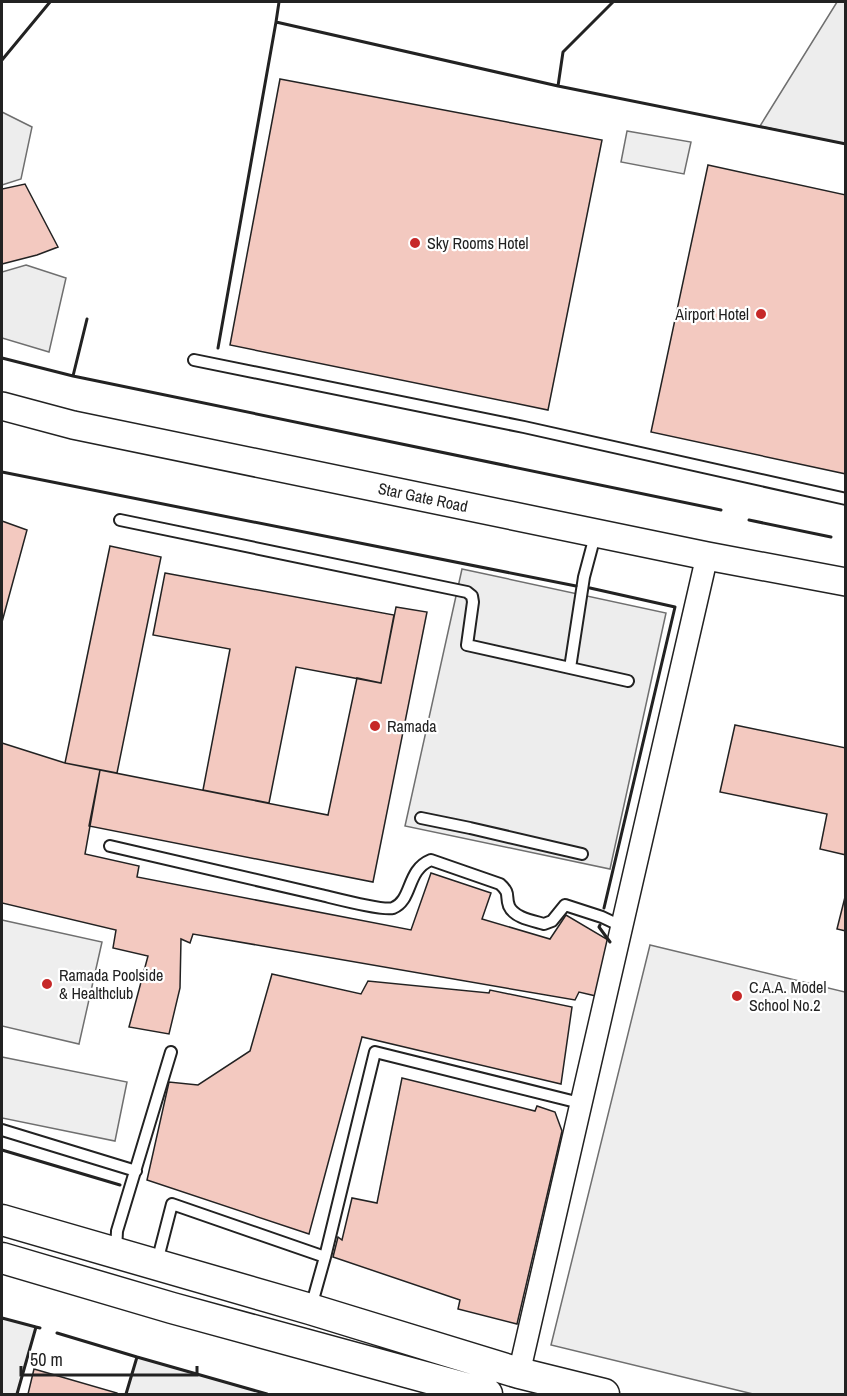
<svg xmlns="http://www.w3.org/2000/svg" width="847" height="1396" viewBox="0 0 847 1396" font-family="'Archivo Narrow',sans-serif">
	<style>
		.green { fill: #eee; stroke: #6f6f6f; stroke-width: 1.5 }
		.parking { fill: #ededed; stroke: #6f6f6f; stroke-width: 1.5 }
		.building { fill: #f3c9c0; stroke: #222; stroke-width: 1.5 }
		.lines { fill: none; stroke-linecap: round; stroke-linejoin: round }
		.service-casing { stroke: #222; stroke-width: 14 }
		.minor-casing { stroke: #222; stroke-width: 24 }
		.tertiary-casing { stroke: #222; stroke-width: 30 }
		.secondary-casing { stroke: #222; stroke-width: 33 }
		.service { stroke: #fff; stroke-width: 10 }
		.minor { stroke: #fff; stroke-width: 21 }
		.tertiary { stroke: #fff; stroke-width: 27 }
		.secondary { stroke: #fff; stroke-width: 30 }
		.wall { stroke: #222; stroke-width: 3 }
		.poi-dot { fill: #c62828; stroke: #fff; stroke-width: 2 }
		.labels { text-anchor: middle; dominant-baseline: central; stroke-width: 4.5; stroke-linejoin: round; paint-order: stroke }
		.poi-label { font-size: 16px; fill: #222; stroke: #fff; text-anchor: start }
		.street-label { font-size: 16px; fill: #222; stroke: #fff }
	</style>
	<rect width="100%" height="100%" fill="#fff"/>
	<!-- green -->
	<path class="green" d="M627,131L691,142L684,174L621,162Z
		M2,920L102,942L79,1044L2,1026Z
		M650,945L845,992V1394H753L551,1345Z
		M2,1057L127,1082L115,1141L2,1118Z
		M2,1318L36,1327L17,1394H2Z
		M137,1357L267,1394H126Z"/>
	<!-- parking -->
	<path class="parking" d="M837,2H845V144L760,126Z
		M2,112L32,127L21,179L2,185Z
		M26,265L66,278L49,352L2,338V272Z
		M462,569L666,613L610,869L405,826Z"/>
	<!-- building -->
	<path class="building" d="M280,79L602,140L548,410L230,345Z
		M708,165L846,195V474L651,432Z
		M25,184L58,247L37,255L2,264V189Z
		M2,521L27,530L2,622Z
		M110,546L161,557L117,773L65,763Z
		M165,573L394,615L381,683L296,667L269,803L203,790L230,649L153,635Z
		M396,607L427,612L373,882L89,826L100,770L328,815L357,678L381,683Z
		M735,725L846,748V855L820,849L827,814L720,792Z
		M2,743L65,763L100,770L85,854L139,866L137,877L411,930L431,873L491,893L482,919L550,939L566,915L610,941L596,996L579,992L575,1000L193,934L190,943L181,939L180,988L169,1034L129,1027L148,956L113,948L116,930L2,903Z
		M845,897H846V931L837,929Z
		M272,974L361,994L368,981L489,993L490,990L572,1007L561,1084L362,1037L309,1234L147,1180L169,1082L198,1085L250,1051Z
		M402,1078L535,1111L537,1106L555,1112L562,1131L517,1324L458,1309L460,1300L333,1257L338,1237L342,1240L352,1198L377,1203Z
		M34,1369L117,1393V1394H28Z"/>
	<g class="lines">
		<defs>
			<path id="service" d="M194,360L524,427L846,499
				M120,520L467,592L472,596L473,602L467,645L570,668L584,577L596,532
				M570,668L628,681
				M421,818L470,828L582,854
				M110,846C181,862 251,879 321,895C334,898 383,911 393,908C413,900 406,870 431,860L500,884C511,894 505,895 509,906C514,918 534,921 544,924L552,921L565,905L602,917L621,926
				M2,1130L136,1171
				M116,1251L117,1231L171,1052
				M157,1262L172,1204L325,1257
				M311,1307L325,1257L375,1052L580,1103"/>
			<path id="minor" d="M519,1373L707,556"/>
			<path id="tertiary" d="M2,406L73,425L707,556L846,582"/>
			<path id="secondary" d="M2,1220L310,1309L519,1373L604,1394
				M2,1258L172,1308L487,1394"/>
		</defs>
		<!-- service casing -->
		<use href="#service" class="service-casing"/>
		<!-- minor casing -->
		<use href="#minor" class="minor-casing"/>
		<!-- tertiary casing -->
		<use href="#tertiary" class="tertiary-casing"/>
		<!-- secondary casing -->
		<use href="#secondary" class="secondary-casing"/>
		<!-- service -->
		<use href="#service" class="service"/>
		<!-- minor -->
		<use href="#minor" class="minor"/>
		<!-- tertiary -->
		<use href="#tertiary" class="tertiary"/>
		<!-- secondary -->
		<use href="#secondary" class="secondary"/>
		<!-- wall -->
		<path class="wall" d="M279,2L276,22L558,86L846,144
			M2,60L50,2
			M558,86L563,52L613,2
			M218,348L276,22
			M2,358L73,376L721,510
			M73,376L87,319
			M2,472L576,586
			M749,520L831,537
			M590,588L675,607L604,908
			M600,925L599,927L610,942
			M2,1150L120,1185
			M2,1318L36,1327
			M57,1333L137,1357L126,1394
			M137,1357L267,1394
			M17,1394L36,1327L40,1328"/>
	</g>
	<!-- markers -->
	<g class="poi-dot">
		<circle cx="415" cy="243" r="6"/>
		<circle cx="761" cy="314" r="6"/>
		<circle cx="375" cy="726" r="6"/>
		<circle cx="47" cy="984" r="6"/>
		<circle cx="737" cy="996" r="6"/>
	</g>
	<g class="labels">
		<!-- poi labels -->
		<g class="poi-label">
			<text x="427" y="243">Sky Rooms Hotel</text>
			<text x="749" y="314" text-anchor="end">Airport Hotel</text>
			<text x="387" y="726">Ramada</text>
			<text x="59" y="975">Ramada Poolside<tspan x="59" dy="18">&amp; Healthclub</tspan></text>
			<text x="749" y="987">C.A.A. Model<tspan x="749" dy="18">School No.2</tspan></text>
		</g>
		<!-- street labels -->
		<g class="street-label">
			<text transform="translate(423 497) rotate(12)">Star Gate Road</text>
		</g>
	</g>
	<!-- border -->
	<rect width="847" height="1396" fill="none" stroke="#222222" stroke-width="6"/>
	<!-- scale -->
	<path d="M21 1366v9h176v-9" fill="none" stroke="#222222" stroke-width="3"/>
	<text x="30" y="1366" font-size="18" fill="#222222" stroke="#ffffff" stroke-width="4.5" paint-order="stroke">50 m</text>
</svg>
